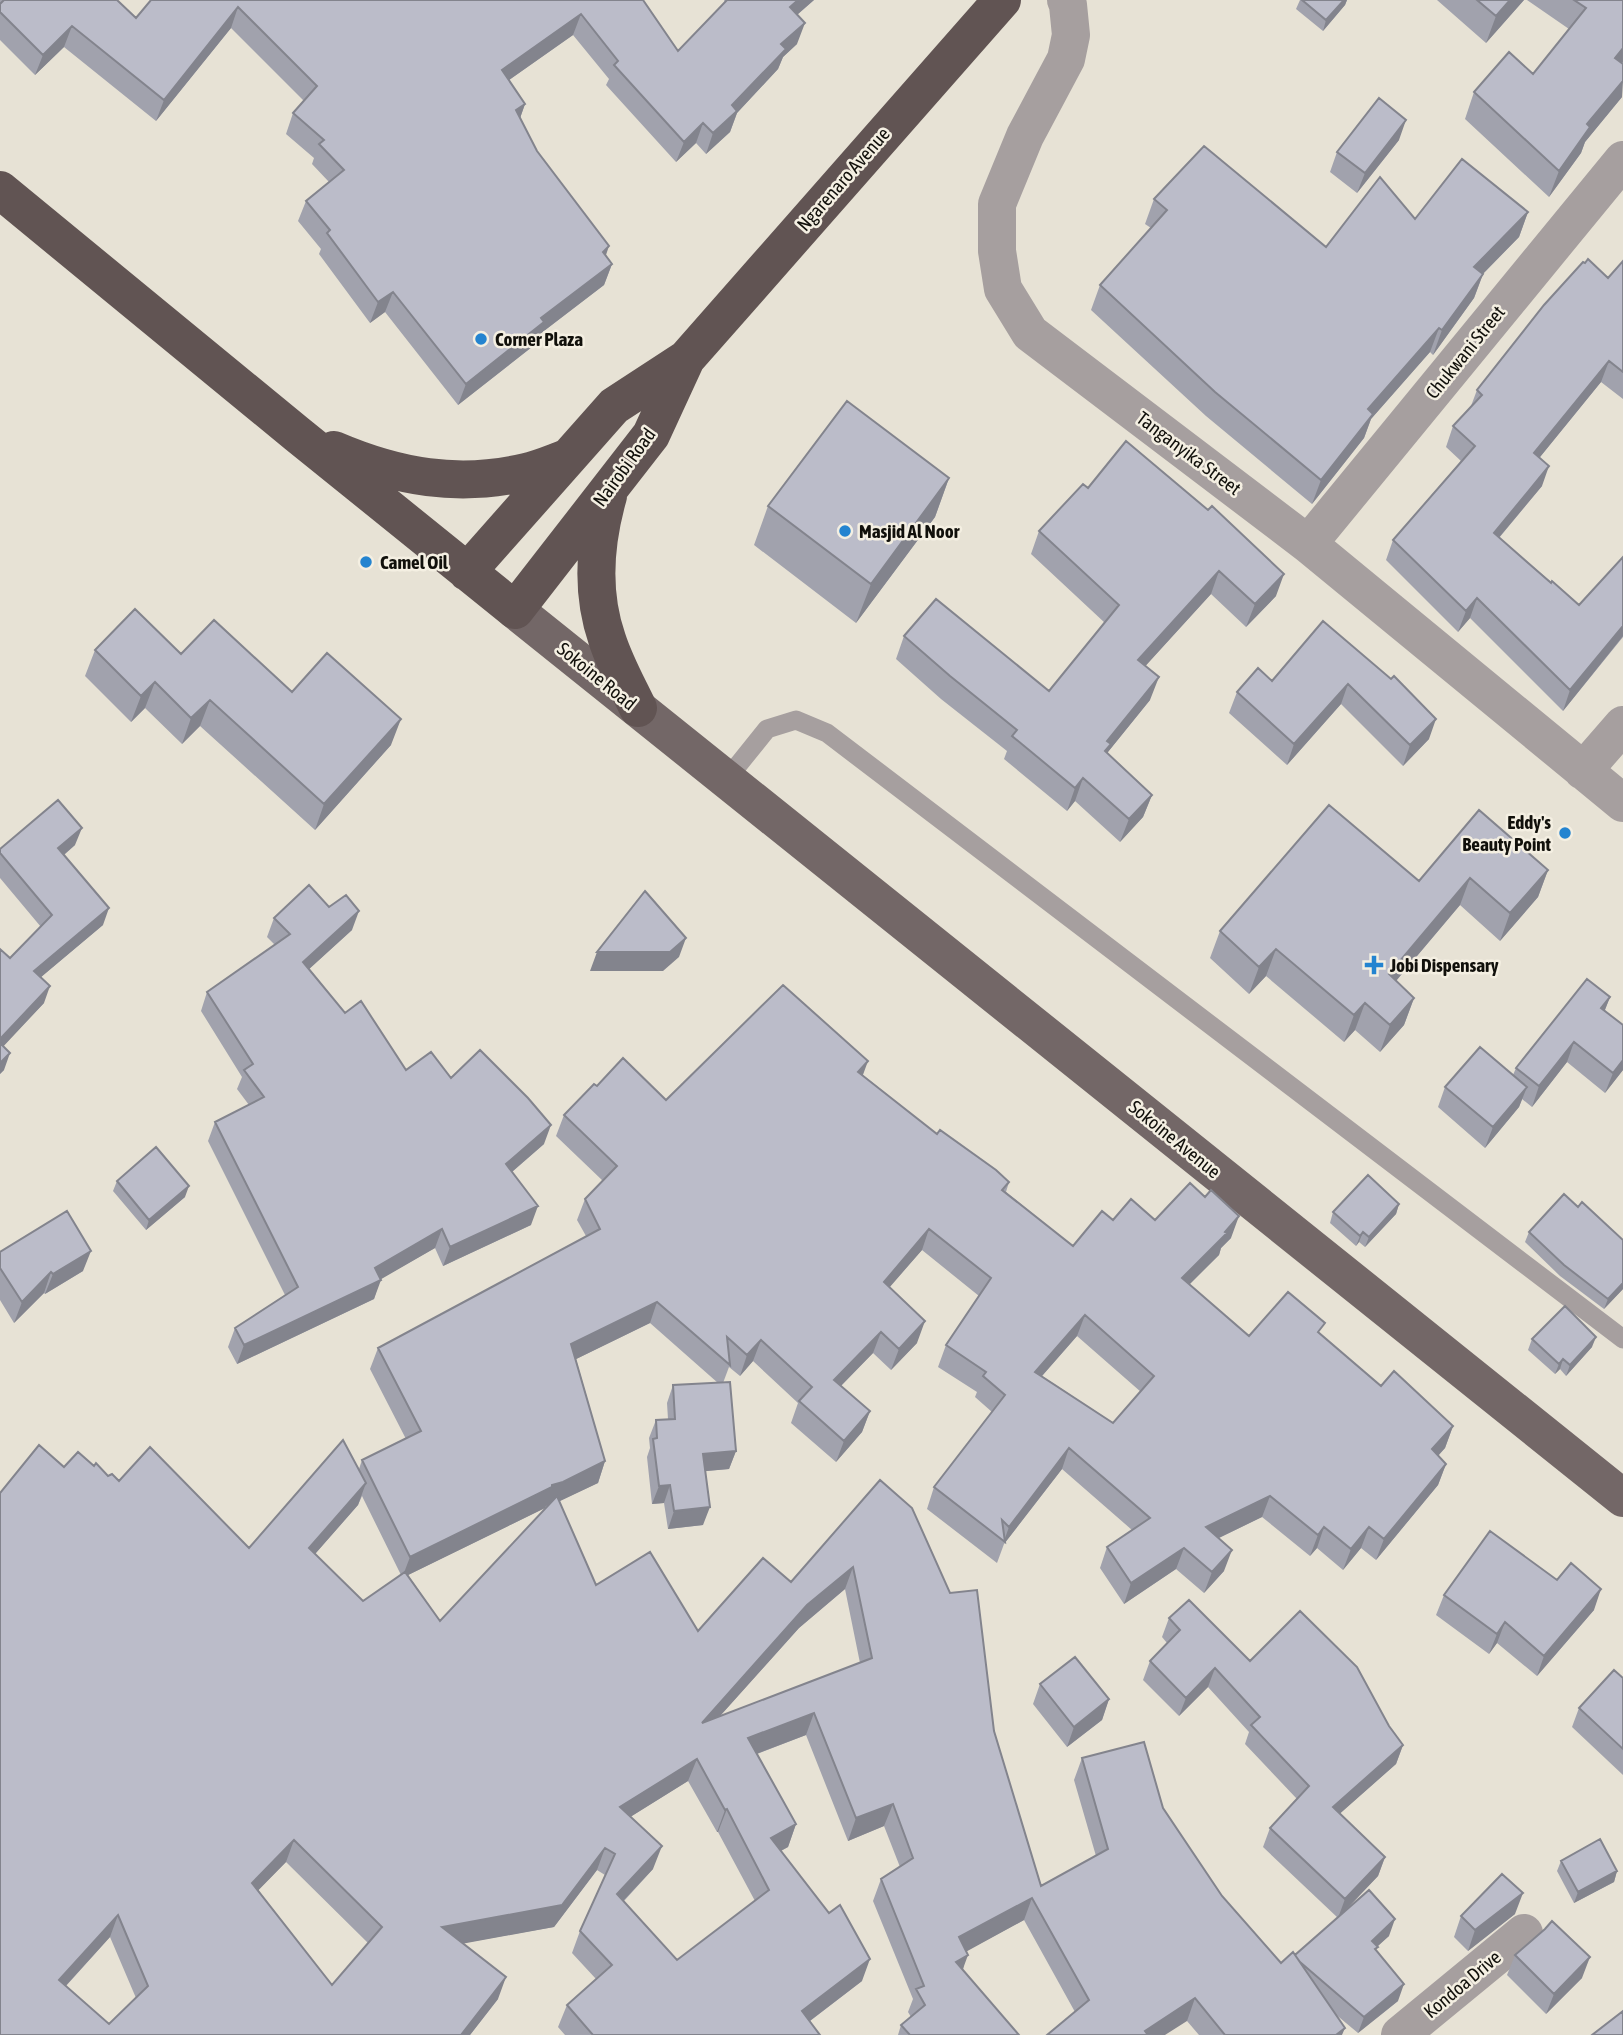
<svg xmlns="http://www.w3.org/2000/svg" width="1623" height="2035" viewBox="0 0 1623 2035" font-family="'Asap Condensed',sans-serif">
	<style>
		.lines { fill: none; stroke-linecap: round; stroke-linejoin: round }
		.lane { stroke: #a69f9f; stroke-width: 19 }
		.street { stroke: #a69f9f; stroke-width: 38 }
		.primary { stroke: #736767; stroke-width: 38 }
		.highway { stroke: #615453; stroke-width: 38 }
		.wall { fill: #a1a2ad; fill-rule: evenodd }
		.shaded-wall { fill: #83848d }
		.building { fill: #bbbcc9; stroke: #83848d; stroke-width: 2; fill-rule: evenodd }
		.poi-dot { fill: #2484d0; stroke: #f4efe2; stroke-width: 2.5 }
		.labels { text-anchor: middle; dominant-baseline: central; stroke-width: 5; stroke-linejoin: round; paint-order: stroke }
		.street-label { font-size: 19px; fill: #11100b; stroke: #f4efe2 }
		.poi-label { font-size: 19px; font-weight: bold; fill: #11100b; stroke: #f4efe2; text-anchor: start }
	</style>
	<rect width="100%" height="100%" fill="#e7e2d5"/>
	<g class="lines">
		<!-- lane -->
		<path class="lane" d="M726,780L767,729L796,720L827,733L1623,1339"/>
		<!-- street -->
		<path class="street" d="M1066,0L1068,5L1071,35L1066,59L1025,136L997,204V251L1003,289L1030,333L1308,544L1623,803
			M1308,544L1623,160
			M1583,771L1623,725
			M1400,2035L1524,1933"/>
		<!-- primary -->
		<path class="primary" d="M515,610L1623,1498"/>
		<!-- highway -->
		<path class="highway" d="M0,190L297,434L515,610L651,435L686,359
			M334,450C397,477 458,488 526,472C540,469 553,463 567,458
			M608,496C595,542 591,593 607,639C615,664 627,685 638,708
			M467,572L614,406L686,359L1002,0"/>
	</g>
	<!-- wall -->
	<path class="wall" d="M0,0H117L136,18L151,0H643L678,51L725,2L724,0H814L797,15V44L783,57L778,69L737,113L730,132L706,154L696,143L676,162L606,85L609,79L573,35L509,80L525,104L520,118L537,151L612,264L604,285L540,334L537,343L458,405L385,312L370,323L319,254L321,249L298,221L306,201L329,182L312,164L314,158L286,134L293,113L304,101L231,28L156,121L64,47L35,75L0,40Z
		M1300,0H1347L1345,5L1323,31L1296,9Z
		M1437,0H1524L1486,43Z
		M1527,0H1623L1622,97L1585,142L1581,153L1549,197L1465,119L1474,92L1533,74L1569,29Z
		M1399,140L1357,193L1330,172L1337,152Z
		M1154,199L1326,247L1415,219L1528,212L1519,237L1483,274L1474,298L1433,355L1430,352L1371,419L1364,438L1312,504L1206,416L1091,310L1100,285L1151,228L1145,224Z
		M1623,261V399L1601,382L1540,457L1542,486L1499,538L1579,605L1623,557V637L1563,711L1470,618L1458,632L1386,560L1393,540L1461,461L1446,447L1453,426L1471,406L1477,390L1608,278Z
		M949,478L935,517L856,623L754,545L768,506Z
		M1088,488L1276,596L1246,627L1211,594L1145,666L1150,700L1107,753L1152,795L1143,817L1120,842L1075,801L1067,811L1004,759L1007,751L941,699L896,659L904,636L1049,691L1105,623L1031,554L1039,531Z
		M1323,621L1429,739L1403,766L1341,704L1287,765L1229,713L1237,692L1272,681Z
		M95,650L181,654L292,692L391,745L315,830L200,726L182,744L145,708L131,722L85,676Z
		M75,845L64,855L103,925L41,977L44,1003L3,1046L4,1070L0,1074V949L10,958L41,927L0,878V849Z
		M1548,870L1538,897L1500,941L1460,905L1396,981L1414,998L1404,1025L1380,1052L1355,1030L1344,1042L1266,976L1249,994L1210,958L1220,931L1419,881Z
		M329,907L352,930L309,969L345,1013L406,1070L451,1078L544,1144L512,1172L531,1225L443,1266L435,1248L380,1279L374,1299L237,1364L228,1347L235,1328L285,1295L208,1141L215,1122L249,1105L237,1089L242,1077L201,1011L207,992L275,945L267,937L274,918Z
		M1610,997L1605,1010L1623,1070L1605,1093L1567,1062L1532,1107L1522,1099L1519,1107L1485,1148L1438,1107L1445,1087L1513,1075L1516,1068Z
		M863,1075L937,1134L1009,1182L1006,1192L1073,1246L1113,1220H1155L1231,1238L1221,1248L1219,1255L1189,1284L1249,1336L1321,1334L1381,1386L1453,1426L1445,1448L1438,1456L1446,1464L1438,1485L1376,1560L1361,1548L1343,1570L1317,1548L1310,1556L1262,1517L1219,1538L1224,1571L1204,1593L1176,1569L1124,1604L1100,1568L1107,1547L1132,1530L1062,1469L1004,1544L997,1563L927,1509L934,1487L992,1412L975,1397L977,1392L938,1367L946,1345L979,1296L922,1250L889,1287L917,1343L891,1370L873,1353L841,1386L870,1411L862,1432L836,1462L791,1423L798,1403L753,1361L740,1376L729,1367L723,1383L736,1451L729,1469L705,1471L703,1525L668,1529L664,1503L652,1504L647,1457L650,1448L649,1438L656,1420L668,1419L667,1403L673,1385L718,1383L650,1323L576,1359L605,1461L598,1483L559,1501L596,1585L698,1631L791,1582L880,1480L994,1731L1041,1886L1096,1856L1074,1780L1082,1758L1163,1808L1222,1896L1281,1963L1295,1955L1338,1918L1263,1847L1270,1828L1297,1799L1245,1744L1249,1732L1208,1687L1179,1716L1143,1680L1150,1661L1167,1643L1162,1637L1169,1618L1250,1661L1389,1726L1403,1745L1396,1764L1340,1813L1385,1857L1378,1876L1342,1914L1389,1936L1377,1946L1376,1950L1398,2001L1358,2033L1334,2013L1342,2035H1199L1187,2021L1075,2012L1024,1920L966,1951L963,1970L1019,2035H898L901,2025L911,2017L908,2012L913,1999L873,1901L881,1879L900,1867L884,1826L848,1841L806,1735L757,1754L796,1824L788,1847L781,1851L862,1981L810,2021L820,2035H565L558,2027L567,2005L596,1979L572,1953L580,1931L605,1875L597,1870L554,1927L463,1943L498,1999L470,2035H0L64,1467L94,1466L108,1476L119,1481L249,1548L359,1469L362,1460L406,1439L370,1369L378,1348L586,1236L577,1220L585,1199L603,1181L556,1136L564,1115L597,1086L666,1100ZM1077,1336L1141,1392L1113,1423L1042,1376ZM362,1496L401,1575L363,1601L315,1554L358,1505ZM549,1505L440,1621L408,1575L545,1508L546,1506ZM845,1589L860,1663L720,1716L799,1628ZM688,1781L717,1832H718L755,1901L677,1960L624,1901L653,1869L630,1817ZM286,1862L368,1943L332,1985L258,1890ZM110,1937L136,1998L109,2024L66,1986Z
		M117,1181L185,1197L146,1230L113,1191Z
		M1399,1204L1396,1214L1365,1247L1359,1242L1356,1246L1330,1223L1333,1212Z
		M1578,1207L1623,1240V1289L1604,1309L1560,1276L1525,1242L1529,1232Z
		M0,1252L83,1271L45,1294L44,1293L14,1323L0,1300Z
		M1532,1339L1592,1347L1566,1376L1560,1369L1555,1374L1528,1350Z
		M1444,1595L1594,1610L1537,1676L1497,1643L1489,1654L1436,1615Z
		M1623,1678V1775L1572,1727L1579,1708Z
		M1040,1684L1109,1699L1102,1720L1067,1747L1033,1704Z
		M1561,1861L1617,1871L1614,1882L1574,1903L1557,1871Z
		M1515,1914L1468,1951L1454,1937L1461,1916Z
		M1545,1929L1582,1978L1546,2014L1507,1975L1515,1955Z"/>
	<!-- shaded-wall -->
	<path class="shaded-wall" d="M798,0H814L783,27L790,7Z
		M1344,0H1347L1345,5L1323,31L1326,20Z
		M1510,0H1524L1486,43L1496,16Z
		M238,7L231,28L156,121L164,100Z
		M581,14L573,35L495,90L502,70Z
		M805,23L797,44L783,57L778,69L737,113L730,132L706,154L713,133L732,105L781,44Z
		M72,26L64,47L35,75L43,55Z
		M1623,48V62L1606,84L1615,58Z
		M1623,81L1622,97L1585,142L1581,153L1549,197L1559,171L1587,124Z
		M525,104L518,124L516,110Z
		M1406,120L1399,140L1357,193L1365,173Z
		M703,123L696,143L676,162L684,142Z
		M1528,212L1519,237L1465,292L1474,267Z
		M609,246L602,267L603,252Z
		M612,264L604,285L540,334L537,343L458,405L466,384L541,318Z
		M1483,274L1474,298L1433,355L1442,330Z
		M393,292L385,312L370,323L378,302Z
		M1439,328L1430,352L1371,419L1364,438L1312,504L1321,480L1368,409Z
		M1609,361L1601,382L1527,473L1534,453Z
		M1549,466L1542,486L1486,553L1494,533Z
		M949,478L935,517L856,623L871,584Z
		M1219,571L1211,594L1130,683L1138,660Z
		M1284,574L1276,596L1246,627L1255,604Z
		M1477,598L1470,618L1458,632L1466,611Z
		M1623,626V636L1563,711L1570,690Z
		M1159,677L1150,700L1108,752L1102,767L1107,741Z
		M155,682L145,708L131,722L141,696Z
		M1348,684L1341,704L1287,765L1294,744Z
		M210,700L200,726L182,744L191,718Z
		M401,719L391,745L315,830L324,804Z
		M1436,719L1429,739L1403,766L1410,745Z
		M1083,778L1075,801L1067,811L1075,788Z
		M1152,795L1143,817L1120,842L1129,819Z
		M82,828L75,845L52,865L58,848Z
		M1548,870L1538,897L1500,941L1510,913Z
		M1470,878L1460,905L1379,1001L1389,974Z
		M109,908L103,925L28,988L34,971Z
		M359,911L352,930L296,981L303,962Z
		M686,938L679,957L663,971H590L597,952Z
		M1276,949L1266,976L1249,994L1259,967Z
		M50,986L44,1003L0,1050V1039Z
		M1610,997L1602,1017L1601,1008Z
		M1414,998L1404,1025L1380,1052L1390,1025Z
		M1365,1003L1355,1030L1344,1042L1354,1015Z
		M1574,1042L1567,1062L1532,1107L1539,1086Z
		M10,1053L4,1070L0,1074V1063Z
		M1623,1060V1070L1605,1093L1613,1073Z
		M868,1061L860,1083L858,1072Z
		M1527,1087L1519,1107L1485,1148L1493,1127Z
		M551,1125L544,1144L499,1183L506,1164Z
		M189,1186L185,1197L146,1230L149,1220Z
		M1399,1204L1396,1214L1365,1247L1369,1237Z
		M538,1206L531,1225L443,1266L450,1247Z
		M1239,1216L1231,1238L1221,1248L1219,1255L1175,1299L1182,1278Z
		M442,1229L435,1248L371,1285L381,1280L374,1299L237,1364L244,1345Z
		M929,1229L922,1250L876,1303L884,1282Z
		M1363,1232L1359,1242L1356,1246L1360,1236Z
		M91,1251L83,1271L45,1294L53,1274Z
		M51,1272L44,1293L14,1323L22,1302Z
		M1623,1283V1289L1604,1309L1608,1299Z
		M657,1302L650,1323L564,1365L571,1344Z
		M1085,1315L1077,1336L1027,1393L1035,1372Z
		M925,1321L917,1343L891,1370L899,1349Z
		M881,1332L873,1353L826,1401L834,1380Z
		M1596,1337L1592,1347L1566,1376L1570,1365Z
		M761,1340L753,1361L740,1376L747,1355Z
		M1563,1359L1560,1369L1555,1374L1559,1364Z
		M870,1411L862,1432L836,1462L844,1441Z
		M1453,1426L1445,1448L1424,1471L1432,1449Z
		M1069,1448L1062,1469L1004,1544L1005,1542L1004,1541L1009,1527Z
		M736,1451L729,1469L696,1472L703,1454Z
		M605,1461L598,1483L556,1503L546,1506L545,1508L402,1578L410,1557L552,1485Z
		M1446,1464L1438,1485L1376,1560L1384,1539Z
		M366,1483L358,1505L301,1570L309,1548Z
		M670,1485L664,1503L652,1504L659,1486Z
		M1270,1496L1262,1517L1198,1548L1206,1527Z
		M710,1507L703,1525L668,1529L674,1511Z
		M1324,1527L1317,1548L1310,1556L1318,1535Z
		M1369,1527L1361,1548L1343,1570L1351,1549Z
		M1184,1548L1176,1569L1124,1604L1131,1583Z
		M1232,1550L1224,1571L1204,1593L1212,1572Z
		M853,1567L845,1589L799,1628L694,1745L702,1723L807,1605Z
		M1601,1589L1594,1610L1537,1676L1544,1656Z
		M1505,1622L1497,1643L1489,1654L1497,1634Z
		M1215,1668L1208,1687L1179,1716L1186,1698Z
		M1109,1699L1102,1720L1067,1747L1074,1727Z
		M814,1713L806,1735L740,1760L748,1738Z
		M1403,1745L1396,1764L1326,1826L1333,1807Z
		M697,1759L688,1781L611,1829L620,1807Z
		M893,1804L884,1826L848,1841L856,1818Z
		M727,1809L718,1832H717L725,1810Z
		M796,1824L788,1847L763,1860L771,1838Z
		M294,1840L286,1862L244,1905L252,1883Z
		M662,1846L653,1869L609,1916L617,1894Z
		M605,1848L597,1870L554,1927L434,1949L442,1927Z
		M1385,1857L1378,1876L1338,1918L1345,1899Z
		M1617,1871L1614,1882L1574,1903L1578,1892Z
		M1523,1893L1515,1914L1468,1951L1475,1930Z
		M1032,1898L1024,1920L951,1960L959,1937Z
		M118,1915L110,1937L51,2002L59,1980Z
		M1395,1919L1389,1936L1366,1957L1372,1941Z
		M968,1955L960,1977L956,1962Z
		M1590,1957L1582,1978L1546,2014L1554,1994Z
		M870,1959L862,1981L794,2033L802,2011Z
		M506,1977L498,1999L470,2035H461Z
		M1404,1984L1398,2001L1358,2033L1364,2017Z
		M1195,1998L1187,2021L1165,2035H1144L1145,2031Z
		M1345,2028L1342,2035H1336Z"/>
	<!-- building -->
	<path class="building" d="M4,0H117L136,18L151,0H643L678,51L727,0H798L790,7L805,23L781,44L786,49L732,105L737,111L713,133L703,123L684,142L614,65L618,61L581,14L502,70L525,104L516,110L537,151L609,246L603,252L612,264L541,318L544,322L466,384L393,292L378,302L327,233L330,230L306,201L344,170L319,144L324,140L293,113L317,86L238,7L164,100L72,26L43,55L0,12V4Z
		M1302,0H1344L1326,20Z
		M1477,0H1510L1496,16Z
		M1574,0H1623V48L1615,58L1623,64V81L1587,124L1590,127L1559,171L1474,92L1509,52L1533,74L1586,8Z
		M1379,98L1406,120L1365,173L1337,152Z
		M1204,146L1326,247L1380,177L1415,219L1462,159L1528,212L1474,267L1483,274L1442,330L1439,328L1368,409L1373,414L1321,480L1215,392L1100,285L1167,210L1154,199Z
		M1588,259L1608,278L1623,261V372L1609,361L1534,453L1549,466L1494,533L1551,583L1552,581L1579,605L1623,557V626L1570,690L1477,598L1466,611L1393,540L1475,446L1453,426L1482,395L1477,390L1544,305L1583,262L1585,263Z
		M847,401L949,478L871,584L768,506Z
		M1126,441L1208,510L1212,506L1284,574L1255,604L1219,571L1138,660L1159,677L1107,741L1111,744L1105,751L1152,795L1129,819L1083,778L1075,788L1012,736L1017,730L950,676L904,636L936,599L1049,691L1119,605L1039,531L1083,484L1088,488Z
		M135,609L181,654L214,620L292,692L327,653L401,719L324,804L210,700L191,718L155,682L141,696L95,650Z
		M1323,621L1391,679L1394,676L1436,719L1410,745L1348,684L1294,744L1237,692L1258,668L1272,681Z
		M58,800L82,828L58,848L109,908L34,971L50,986L0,1039V949L10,958L52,915L0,853V849Z
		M1329,805L1419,881L1479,810L1548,870L1510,913L1470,878L1389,974L1414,998L1390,1025L1365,1003L1354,1015L1276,949L1259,967L1220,931Z
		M309,885L329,907L346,895L359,911L303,962L345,1013L361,1001L406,1070L431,1052L451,1078L480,1050L528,1098L551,1125L506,1164L538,1206L450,1247L442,1229L375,1268L381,1280L244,1345L235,1328L298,1287L215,1122L264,1097L244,1070L253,1064L207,992L290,934L274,918Z
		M645,891L686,938L670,952H597Z
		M1587,979L1610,997L1601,1008L1623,1025V1060L1613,1073L1574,1042L1539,1086L1516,1068Z
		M783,985L868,1061L858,1072L937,1134L940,1130L996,1170L1009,1182L1002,1190L1073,1246L1102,1211L1113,1220L1131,1199L1155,1220L1190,1183L1205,1197L1211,1190L1239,1216L1225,1232L1227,1233L1182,1278L1249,1336L1288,1292L1325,1323L1318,1332L1381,1386L1394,1371L1453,1426L1432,1449L1446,1464L1384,1539L1369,1527L1351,1549L1324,1527L1318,1535L1270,1496L1206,1527L1232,1550L1212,1572L1184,1548L1131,1583L1107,1547L1150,1518L1069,1448L1009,1527L1002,1520L1005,1542L934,1487L1005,1395L983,1376L986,1372L946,1345L991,1278L929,1229L884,1282L925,1321L899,1349L881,1332L834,1380L870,1411L844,1441L799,1401L812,1387L761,1340L747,1355L727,1337L730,1365L657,1302L571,1344L605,1461L563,1482L552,1485V1487L410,1557L362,1460L421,1431L378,1348L600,1229L585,1199L617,1166L564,1115L594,1084L597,1086L623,1058L666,1100ZM1085,1315L1154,1376L1113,1423L1035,1372Z
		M0,1043L10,1053L0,1063Z
		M1480,1047L1527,1087L1493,1127L1445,1087Z
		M156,1147L189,1186L149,1220L117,1181Z
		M1368,1175L1399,1204L1369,1237L1363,1232L1360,1236L1333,1212Z
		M1564,1194L1578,1207L1582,1202L1623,1240V1283L1608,1299L1564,1265L1529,1232Z
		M67,1211L91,1251L53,1274L51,1272L22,1302L0,1268V1252Z
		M1565,1306L1596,1337L1570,1365L1563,1359L1559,1364L1532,1339Z
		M730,1382L736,1451L703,1454L710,1507L674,1511L670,1485L659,1486L653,1439L657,1438L656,1420L675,1419L673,1385Z
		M343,1440L366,1483L309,1548L363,1601L405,1572L440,1621L557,1496L596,1585L650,1552L698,1631L763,1558L791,1582L880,1480L912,1508L950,1593L977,1590L994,1731L1041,1886L1108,1849L1082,1758L1144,1742L1163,1808L1222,1896L1281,1963L1293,1952L1345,2028L1336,2035H1225L1195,1998L1145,2031L1148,2035H1047L1089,2000L1032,1898L959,1937L968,1955L956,1962L1019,2035H910L901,2025L925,2005L916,1989L924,1986L881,1879L913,1858L893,1804L856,1818L814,1713L748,1738L796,1824L771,1838L829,1913L840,1905L870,1959L802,2011L820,2035H593L567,2005L612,1965L580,1931L615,1854L605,1848L562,1905L442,1927L506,1977L461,2035H0V1493L39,1445L64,1467L78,1452L94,1466L96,1463L108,1476L112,1474L119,1481L150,1447L249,1548ZM853,1567L872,1658L702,1723L807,1605ZM697,1759L725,1810L727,1809L769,1890L677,1960L617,1894L662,1846L620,1807ZM294,1840L382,1927L332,1985L252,1883ZM118,1915L148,1986L109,2024L59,1980Z
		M1490,1531L1557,1580L1571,1563L1601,1589L1544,1656L1505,1622L1497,1634L1444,1595Z
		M1189,1600L1250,1661L1300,1611L1357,1667L1389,1726L1403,1745L1333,1807L1385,1857L1345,1899L1270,1828L1309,1786L1251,1725L1260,1717L1215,1668L1186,1698L1150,1661L1180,1630L1169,1618Z
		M1075,1657L1109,1699L1074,1727L1040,1684Z
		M1614,1670L1623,1678V1749L1579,1708Z
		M1600,1839L1617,1871L1578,1892L1561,1861Z
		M1502,1874L1523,1893L1475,1930L1461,1916Z
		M1369,1890L1395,1919L1372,1941L1378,1947L1375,1949L1404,1984L1364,2017L1300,1962L1295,1955Z
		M1552,1921L1590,1957L1554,1994L1515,1955L1545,1929Z
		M1623,2011V2035H1592Z"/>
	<!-- markers -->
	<g class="poi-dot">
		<circle cx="481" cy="339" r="7"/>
		<circle cx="845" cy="531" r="7"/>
		<circle cx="366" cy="562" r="7"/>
		<circle cx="1565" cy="833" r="7"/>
		<path d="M1370.5 954.5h7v7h7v7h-7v7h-7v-7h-7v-7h7z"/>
	</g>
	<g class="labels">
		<!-- street labels -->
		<g class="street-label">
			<text transform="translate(843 179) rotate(-49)">Ngarenaro Avenue</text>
			<text transform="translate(1465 352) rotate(-51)">Chukwani Street</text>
			<text transform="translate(1189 453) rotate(37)">Tanganyika Street</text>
			<text transform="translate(624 467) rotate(-54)">Nairobi Road</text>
			<text transform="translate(597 676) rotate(39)">Sokoine Road</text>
			<text transform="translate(1175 1139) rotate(39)">Sokoine Avenue</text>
			<text transform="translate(1462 1984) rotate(-40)">Kondoa Drive</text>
		</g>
		<!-- poi labels -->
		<g class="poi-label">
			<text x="495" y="339">Corner Plaza</text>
			<text x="859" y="531">Masjid Al Noor</text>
			<text x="380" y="562">Camel Oil</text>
			<text x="1551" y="822" text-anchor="end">Eddy's<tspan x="1551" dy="22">Beauty Point</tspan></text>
			<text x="1390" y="965">Jobi Dispensary</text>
		</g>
	</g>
</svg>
